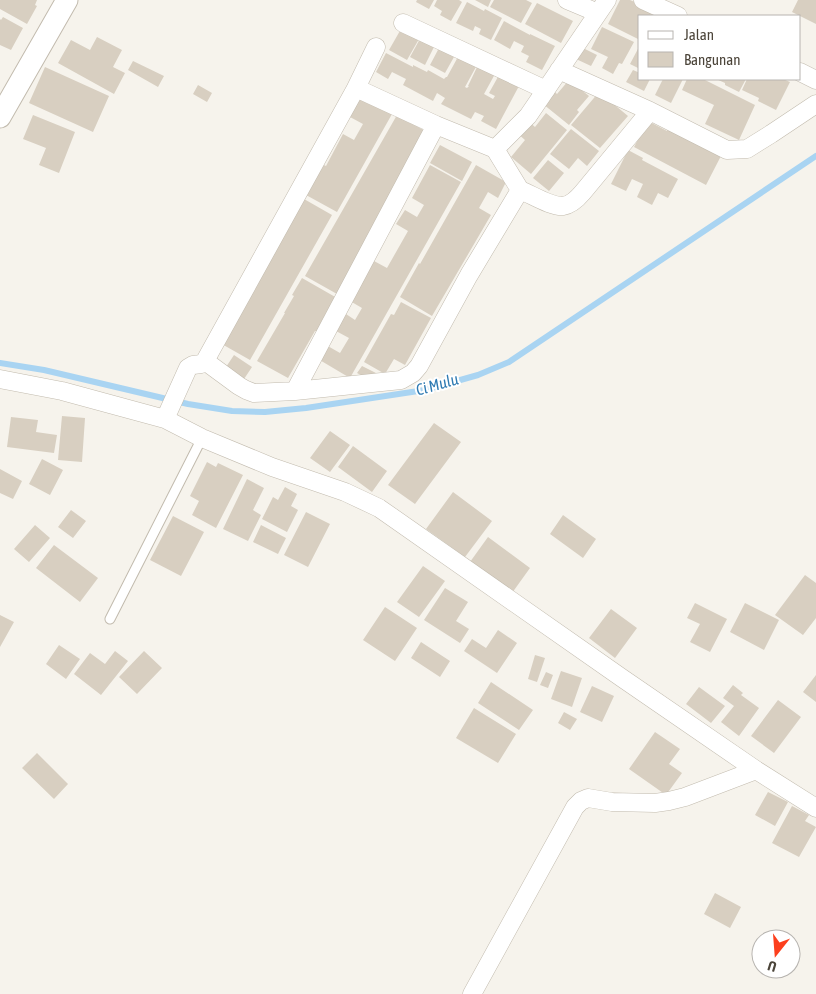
<svg xmlns="http://www.w3.org/2000/svg" width="816" height="994" viewBox="0 0 816 994" font-family="'Asap Condensed',sans-serif">
	<style>
		.lines { fill: none; stroke-linecap: round; stroke-linejoin: round }
		.stream { stroke: #a9d4f2; stroke-width: 6 }
		.building { fill: #d8cfc1 }
		.service-casing { stroke: #c2bbae; stroke-width: 11 }
		.minor-casing { stroke: #c2bbae; stroke-width: 19 }
		.tertiary-casing { stroke: #c2bbae; stroke-width: 23 }
		.service { stroke: #fff; stroke-width: 9 }
		.minor { stroke: #fff; stroke-width: 18 }
		.tertiary { stroke: #fff; stroke-width: 21 }
		.labels { text-anchor: middle; dominant-baseline: central; stroke-width: 4; stroke-linejoin: round; paint-order: stroke }
		.water-label { font-size: 16px; font-style: italic; fill: #2e7ab2; stroke: #fff }
	</style>
	<rect width="100%" height="100%" fill="#f6f3ec"/>
	<g class="lines">
		<!-- stream -->
		<path class="stream" d="M0,363L44,370L188,404L232,411L265,412L306,408L425,390L478,375L509,362L816,156"/>
	</g>
	<!-- building -->
	<path class="building" d="M0,0H37L35,5L37,6L27,24L0,9Z
		M417,0H434L429,9L416,2Z
		M437,0H459L462,2L451,21L440,15L442,11L434,6Z
		M475,0H491L488,7Z
		M494,0H526L532,3L521,23L490,7Z
		M620,0H630L668,16H640V40L608,24Z
		M798,0H816V24L792,12Z
		M467,2L484,11L485,9L502,18L491,40L479,34L481,29L475,26L473,31L456,23Z
		M537,3L573,21L561,43L525,24Z
		M3,17L23,28L11,50L0,45V19L1,20Z
		M504,21L530,35V34L555,46L542,70L526,62L529,56L521,52L524,46L514,41L510,49L494,40Z
		M602,27L634,42L622,64L619,63L613,74L602,68L608,57L591,49Z
		M401,29L419,39L407,60L389,50Z
		M97,37L122,50L113,67L125,73L114,94L58,63L71,40L90,50Z
		M421,37L435,45L425,65L410,57Z
		M640,45V69L630,64Z
		M581,47L597,55L591,66L576,59Z
		M439,48L454,57L445,73L430,65Z
		M386,53L413,67V65L427,72L428,70L444,79L446,77H447L459,55L477,65L465,87L467,88L469,86H468L478,65L495,74L484,94L493,99L495,96L489,93L499,75L519,86L496,129L481,121L484,116L475,112L471,119L441,104L445,98L437,93L433,101L403,85L406,79L392,72L388,79L376,72Z
		M133,61L164,76L158,87L128,70Z
		M45,67L109,96L93,132L29,103Z
		M633,70L640,73V79H650L644,91L626,82Z
		M663,79H683L671,103L655,95Z
		M687,79H703L755,105L739,140L705,124L714,105L682,90Z
		M716,79H746L739,92L725,85V83Z
		M747,79H783L790,82L776,110L758,101L759,98L742,90Z
		M569,80L589,96L577,110L579,112L569,125L543,104L554,91L557,94Z
		M198,85L212,93L207,102L193,94Z
		M599,92L628,116L600,148L571,125Z
		M361,97L392,114L337,212L306,195L324,165L326,166L343,134L354,140L363,124L350,117Z
		M546,113L567,130L531,174L511,157L525,140L517,133L527,120L535,127Z
		M33,115L75,132L59,173L39,165L46,148L23,139Z
		M397,115L427,132L382,214L337,294L305,276Z
		M648,121L667,131L669,128L722,154L706,185L634,147Z
		M571,129L599,151L587,166L578,158L569,169L550,154Z
		M440,145L472,162L462,181L430,163Z
		M628,150L643,158L642,160L678,179L668,198L658,193L652,205L637,197L643,184L632,179L626,191L611,184Z
		M548,160L564,173L549,191L533,178Z
		M430,165L461,182L350,378L318,359L326,345L340,353L349,338L336,331L346,314L355,320L362,308L350,301L374,261L387,268L408,231L396,224L405,210L417,217L424,205L412,198Z
		M476,165L506,182L498,198L488,192L479,208L491,215L432,316L400,297L419,263L420,264Z
		M304,199L332,215L250,360L220,343Z
		M302,278L337,298L318,332L315,331L288,378L257,361L285,313H284L294,296L292,295Z
		M401,302L431,318L405,365L394,359L385,374L364,362L391,314L394,315Z
		M234,355L252,367L242,382L224,370Z
		M362,366L376,373L372,381L357,373Z
		M62,416L85,418L82,462L58,460Z
		M11,417L38,420L36,432L57,435L54,453L7,447Z
		M434,423L461,442L415,504L388,485Z
		M330,431L350,445L330,472L310,458Z
		M353,446L387,471L372,492L338,467Z
		M42,459L63,470L50,495L29,484Z
		M207,462L216,467L218,463L243,475L216,528L192,515L199,501L190,496Z
		M0,469L22,481L13,499L0,493Z
		M247,479L264,488L253,510L261,515L248,541L223,529Z
		M285,487L297,494L291,506L298,510L287,532L262,519L273,497L278,500Z
		M453,492L492,521L465,557L426,529Z
		M71,510L86,521L73,538L58,527Z
		M306,512L330,524L308,567L284,555Z
		M563,515L596,539L583,558L550,534Z
		M173,516L204,532L181,576L150,560Z
		M35,525L50,538L29,562L14,549Z
		M261,525L286,538L278,554L253,542Z
		M488,537L530,568L512,593L470,562Z
		M54,545L98,578L80,602L36,568Z
		M423,566L445,581L419,617L397,602Z
		M805,575L816,583V618L803,635L775,615Z
		M445,588L468,602L456,621L469,629L460,643L424,620Z
		M695,603L727,619L710,652L690,642L700,624L687,618Z
		M745,603L779,620L764,650L730,632Z
		M385,607L417,628L395,661L363,640Z
		M611,609L637,628L615,658L589,638Z
		M0,615L14,622L0,647Z
		M498,630L517,643L497,673L464,651L472,639L486,648Z
		M421,642L450,661L440,677L411,658Z
		M59,645L80,659L66,679L46,664Z
		M115,651L128,661L101,695L74,674L90,653L105,664Z
		M144,651L162,668L137,694L119,677Z
		M535,655L545,658L537,682L528,679Z
		M561,671L582,678L572,707L551,699Z
		M546,672L553,675L548,688L540,685Z
		M816,675V702L803,692Z
		M491,682L533,710L519,730L478,703Z
		M733,685L743,693L741,695L759,708L739,736L721,722L734,706L723,698Z
		M592,686L614,696L602,722L580,712Z
		M699,687L725,706L711,723L686,704Z
		M778,700L801,717L774,753L751,736Z
		M474,708L516,734L498,763L456,738Z
		M564,712L577,719L570,730L558,723Z
		M655,732L680,749L669,764L682,773L666,795L629,769Z
		M37,753L68,784L54,799L22,768Z
		M768,792L788,802L775,826L755,815Z
		M792,806L809,815L805,821L816,827L799,857L772,843Z
		M715,893L741,907L730,928L704,914Z"/>
	<g class="lines">
		<defs>
			<path id="service" d="M110,619L202,438"/>
			<path id="minor" d="M567,0L598,13
				M643,0L678,16
				M403,23L546,90
				M559,70L650,111L727,150L747,149L771,134L816,104
				M800,72L816,80
				M356,88L376,47
				M520,190C531,194 551,207 563,206C571,205 578,198 583,192L650,111
				M205,361L239,386L246,390L254,393L295,391L401,380L413,373L419,366L469,275L520,190L495,149L528,116L607,0
				M0,379L62,391L165,419L202,438L272,467L345,492L379,508L622,678L756,770L816,808
				M295,391L436,125
				M165,419L188,368L193,365L201,364L205,361L356,88L436,125L495,149
				M472,994L575,807L581,801L588,798L612,802L655,803L669,801L685,797L756,770"/>
			<path id="tertiary" d="M0,117L67,0"/>
		</defs>
		<!-- service casing -->
		<use href="#service" class="service-casing"/>
		<!-- minor casing -->
		<use href="#minor" class="minor-casing"/>
		<!-- tertiary casing -->
		<use href="#tertiary" class="tertiary-casing"/>
		<!-- service -->
		<use href="#service" class="service"/>
		<!-- minor -->
		<use href="#minor" class="minor"/>
		<!-- tertiary -->
		<use href="#tertiary" class="tertiary"/>
	</g>
	<g class="labels">
		<!-- water labels -->
		<g class="water-label">
			<text transform="translate(437 384) rotate(-16)">Ci Mulu</text>
		</g>
	</g>
	<!-- legend -->
	<rect x="638" y="15" width="162" height="65" fill="#ffffff" stroke="#b7b4b0"/>
	<rect x="648" y="31" width="25" height="8" fill="#ffffff" stroke="#b7b4b0"/>
	<text x="684" y="40" font-size="15" fill="#4b4439">Jalan</text>
	<rect x="648" y="52" width="25" height="15" fill="#d8cfc1" stroke="#b7b4b0"/>
	<text x="684" y="65" font-size="15" fill="#4b4439">Bangunan</text>
	<!-- north arrow -->
	<g transform="translate(776 954) rotate(197)"><circle r="24" fill="#ffffff" stroke="#b7b4b0"/>
	<path d="M0-4L9 19L0 12L-9 19Z" fill="#fc3f1d"/>
	<text y="-8" font-size="14" font-weight="bold" text-anchor="middle" fill="#4b4439">U</text>
	</g>
</svg>
